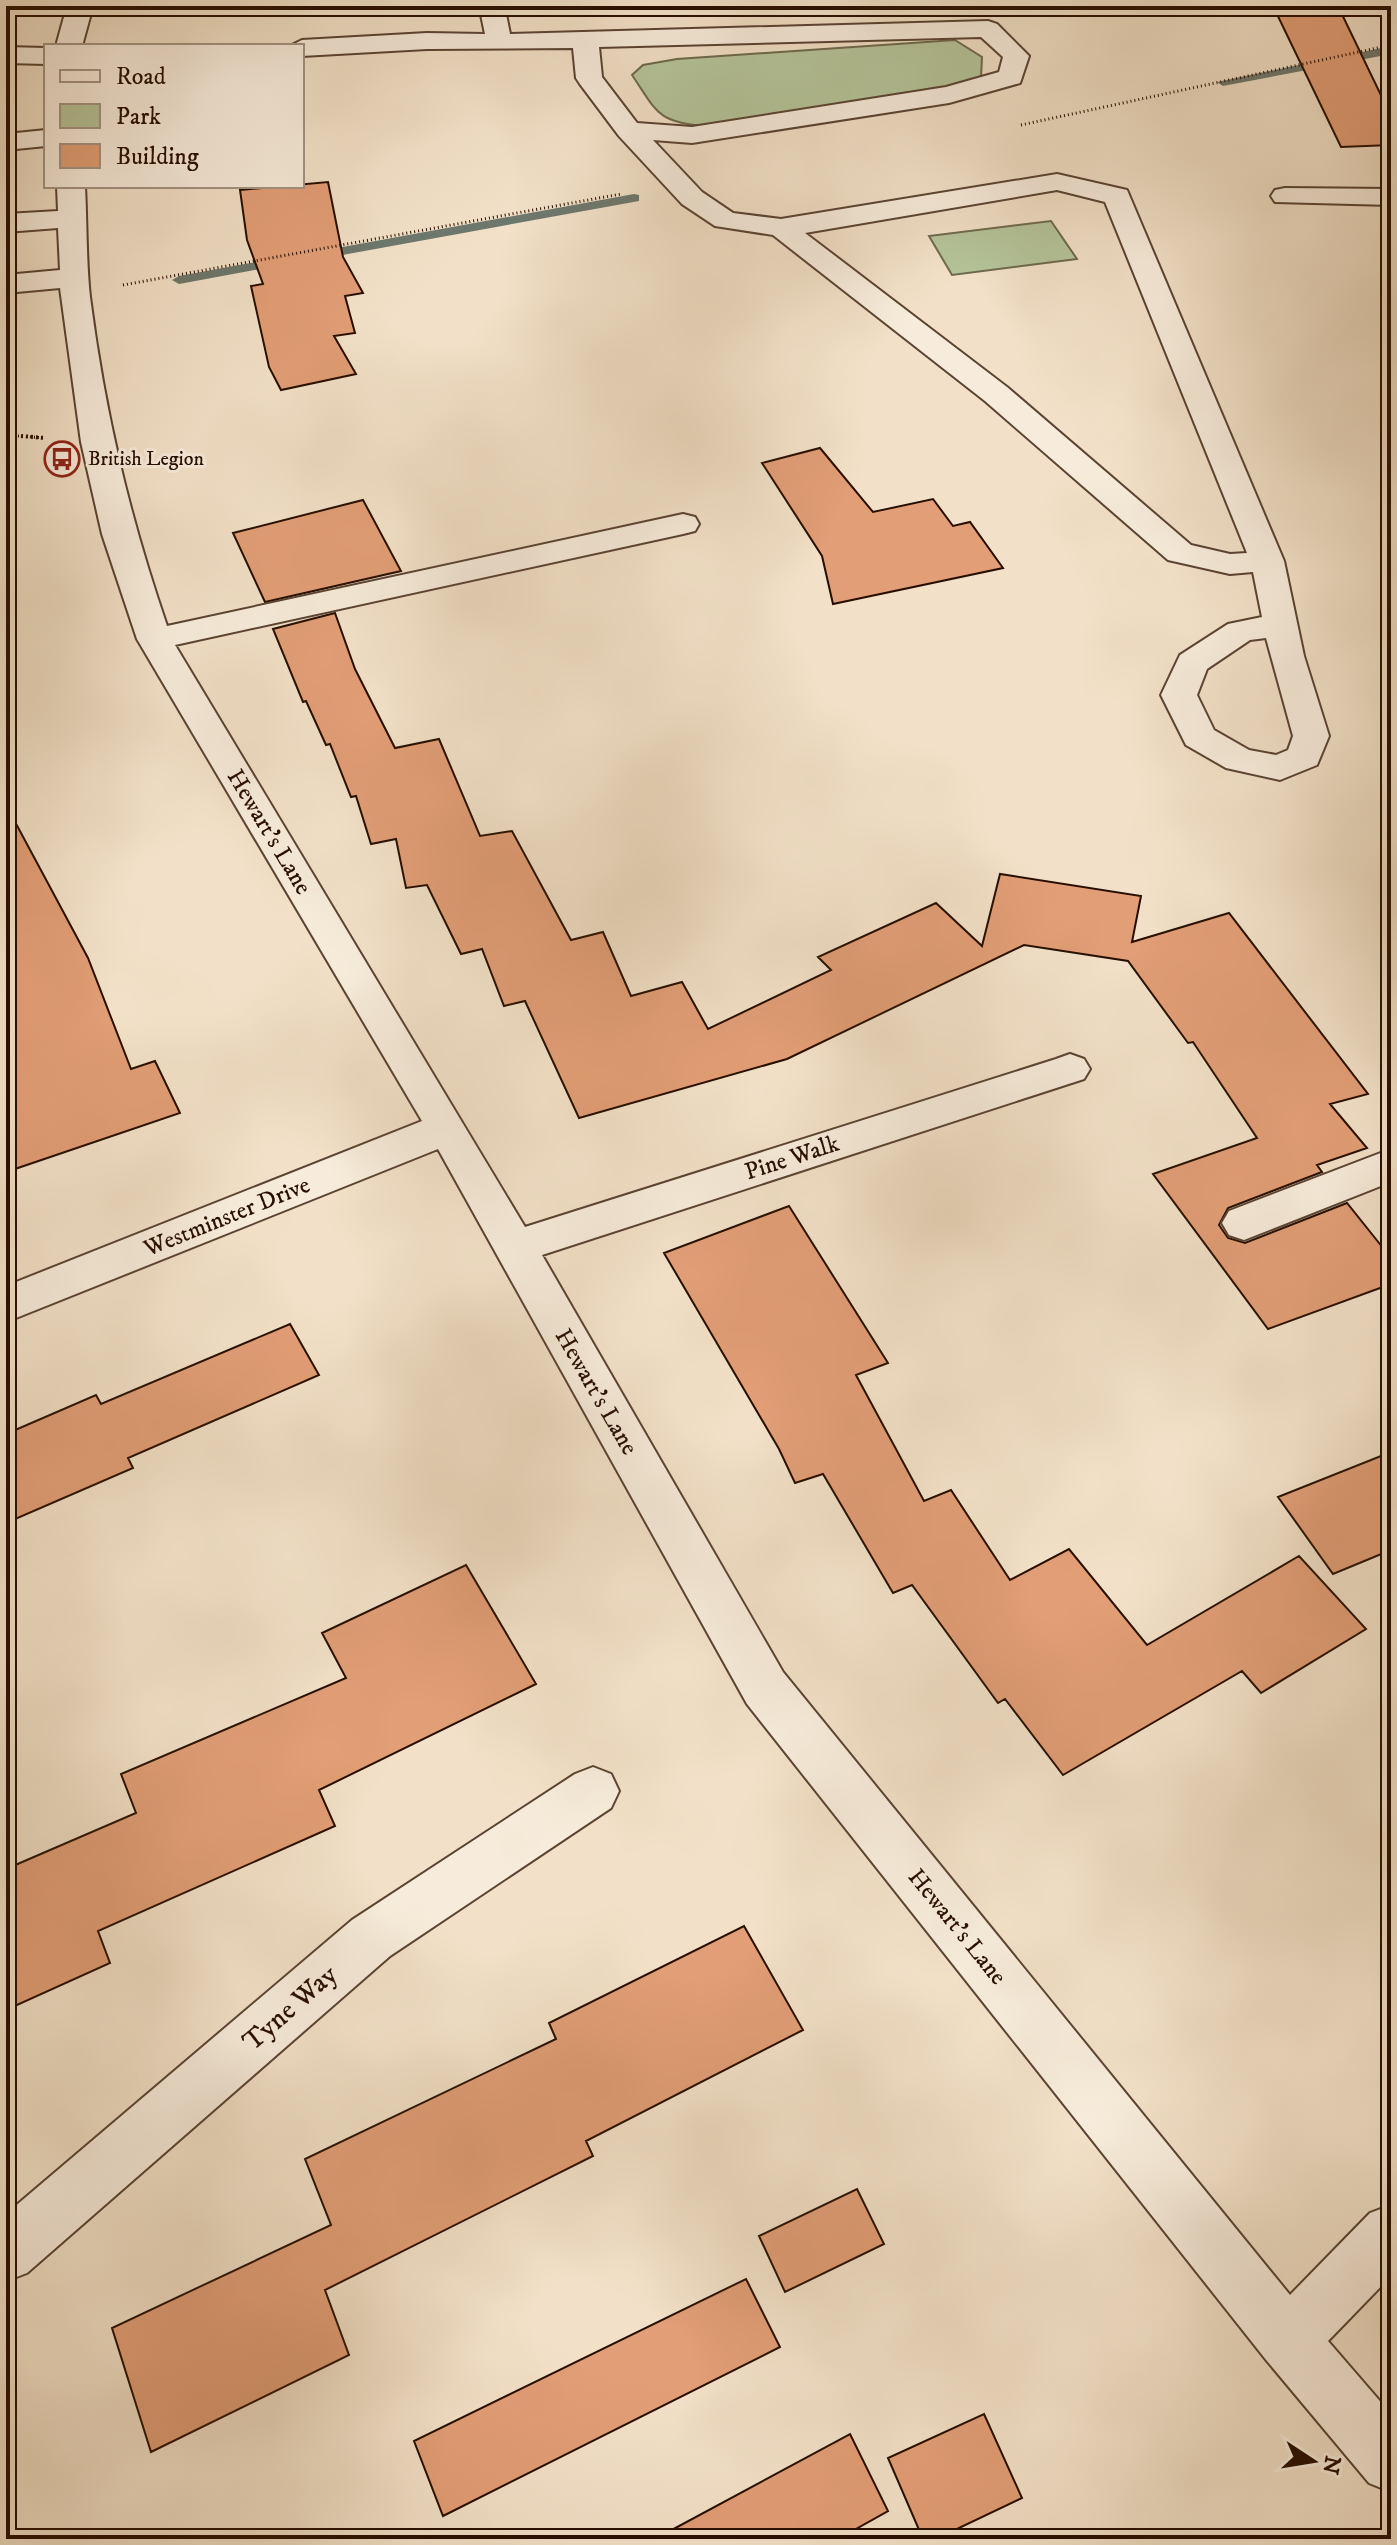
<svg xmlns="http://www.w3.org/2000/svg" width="1397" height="2545" viewBox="0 0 1397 2545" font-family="'IM FELL DW Pica',serif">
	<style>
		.green { fill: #b5c49a; stroke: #6e694d; stroke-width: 2 }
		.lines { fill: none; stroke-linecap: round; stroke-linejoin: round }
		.stream { fill: #6d786d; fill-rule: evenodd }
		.building { fill: #e29e76; stroke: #270e00; stroke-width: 2 }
		.minor-casing { stroke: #5a4332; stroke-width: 4 }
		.path-far1 { stroke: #270e00; stroke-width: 3; stroke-dasharray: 1 3; stroke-linecap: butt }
		.path { stroke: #270e00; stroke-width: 4; stroke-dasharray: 2 3; stroke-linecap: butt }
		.minor { fill: #f7ecdb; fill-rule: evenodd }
		.labels { text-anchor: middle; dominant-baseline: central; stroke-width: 6; stroke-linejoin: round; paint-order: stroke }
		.far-poi-label { font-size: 20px; fill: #270e00; stroke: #f7ecdb; text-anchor: start }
		.street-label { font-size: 24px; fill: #270e00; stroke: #f7ecdb }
		.near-street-label { font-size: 28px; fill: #270e00; stroke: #f7ecdb }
	</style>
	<rect width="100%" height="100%" fill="#f2e1c8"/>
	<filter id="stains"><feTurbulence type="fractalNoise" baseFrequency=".0025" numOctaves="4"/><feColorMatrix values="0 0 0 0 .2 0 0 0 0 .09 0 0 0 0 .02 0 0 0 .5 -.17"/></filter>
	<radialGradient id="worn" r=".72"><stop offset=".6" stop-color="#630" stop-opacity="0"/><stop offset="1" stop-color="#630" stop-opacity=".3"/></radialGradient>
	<!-- green -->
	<path class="green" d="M955,40L982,57L981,78L948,87L704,126C657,122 657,112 632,75L643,65L677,59Z
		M1051,221L1077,259L952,275L929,236Z"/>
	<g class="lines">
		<!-- stream -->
		<path class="stream" d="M1391,46V54L1223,86L1217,82Z
			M634,194L639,195V201L315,260L308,256L315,252Z
			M283,257L288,258V264L179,284L172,280L179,276Z"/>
	</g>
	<!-- building -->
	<path class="building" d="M1273,6H1338L1391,116V145L1341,147Z
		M328,182L343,257L363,293L345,296L355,333L334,336L356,374L281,390L269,367L251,286L263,284L247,240L240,190Z
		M820,448L873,512L933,499L953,526L970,522L1003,568L833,604L822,556L762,463Z
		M363,500L401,571L265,602L233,533Z
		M335,613L355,669L395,748L439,739L480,836L512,831L571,940L603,932L631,996L682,982L708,1029L831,970L818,957L936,903L982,946L1000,874L1141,896L1132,942L1229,913L1368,1094L1330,1104L1367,1148L1317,1165L1322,1172L1228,1208L1219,1225L1228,1238L1245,1243L1347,1203L1391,1258V1284L1268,1329L1153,1174L1257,1138L1193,1042L1188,1043L1128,961L1024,945L787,1059L579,1118L525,1001L504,1006L482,949L461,954L427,885L406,888L396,839L371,844L356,796L351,797L330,744L326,745L306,701L303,702L273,629Z
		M6,805L88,958L131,1069L155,1061L180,1113L6,1172Z
		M789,1206L888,1363L856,1375L924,1501L951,1490L1010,1580L1069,1549L1147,1645L1299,1556L1366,1629L1261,1693L1242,1671L1063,1775L1005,1699L998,1703L912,1585L893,1593L823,1474L795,1483L779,1449L664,1253Z
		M290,1324L319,1375L128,1458L133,1468L6,1523V1434L96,1395L101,1404Z
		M1391,1452V1550L1333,1574L1278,1497Z
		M466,1565L536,1684L319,1790L335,1826L98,1931L110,1963L6,2010V1869L136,1813L121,1774L346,1678L322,1633Z
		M744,1926L803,2030L586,2141L593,2156L325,2290L349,2355L151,2452L112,2328L331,2225L305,2159L556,2039L549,2023Z
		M857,2189L884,2244L785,2292L759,2236Z
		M746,2279L780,2347L443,2516L414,2441Z
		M984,2414L1022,2498L936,2539H923L888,2458Z
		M850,2434L888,2511L838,2539H655Z"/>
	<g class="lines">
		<defs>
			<path id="minor" d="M67,6H93L82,46H56Z
				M483,6H521L517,11L506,14L510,34L988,21L997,24L1029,56L1020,83L949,103L692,143L653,140L702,192L733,213L781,219L1057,174L1127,190L1284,561L1304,656L1329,736L1317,765L1280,780L1226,768L1186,745L1161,695L1180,655L1228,624L1262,617L1253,572L1230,574L1168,560L985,401L773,235L715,226L682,204L619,136L580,84L576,78L573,48L427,49L302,56V46H290L302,40L427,33L485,34L480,10ZM981,37L1003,57L999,72L946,87L692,127L637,123L602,77L599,47ZM1057,190L1105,202L1247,553L1230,554L1191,545L1007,387L805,233ZM1266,638L1293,736L1288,750L1276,755L1249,750L1214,730L1197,695L1207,669L1250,640Z
				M6,47L46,48V64L6,63Z
				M46,130V146L6,150V134Z
				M57,186H85C87,223 86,260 90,297C105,413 129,515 167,626L683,514L695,517L699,524L695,531L683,534L175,645L525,1227L1056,1059L1070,1054L1084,1059L1090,1069L1084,1079L542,1255L783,1672L1290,2295L1370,2213L1391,2205V2276L1328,2341L1391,2414V2492L1369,2483L1267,2361L747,1704L438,1149L6,1322V1286L422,1121L137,639L102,534L81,442L60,288L6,293V275L60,270L58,228L6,232V214L58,211Z
				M1285,188L1391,189V205L1275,202L1271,196L1275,190Z
				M1391,1149V1182L1244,1240L1229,1235L1222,1223L1229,1211Z
				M593,1767L611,1774L619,1791L611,1808L390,1956L27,2273L6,2281V2214L352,1920L575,1774Z"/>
		</defs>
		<!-- minor casing -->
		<use href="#minor" class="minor-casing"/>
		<!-- path-far1 -->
		<path class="path-far1" d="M1021,125L1391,45
			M123,285L621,194
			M6,435L45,438"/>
		<!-- path -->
		<path class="path" d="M21,436L45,438"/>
		<!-- minor -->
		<use href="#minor" class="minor"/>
	</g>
	<!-- icons -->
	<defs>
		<symbol id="bus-ring" viewBox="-11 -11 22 22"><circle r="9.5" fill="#f7ecdb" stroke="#8f2418" stroke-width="1.5"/><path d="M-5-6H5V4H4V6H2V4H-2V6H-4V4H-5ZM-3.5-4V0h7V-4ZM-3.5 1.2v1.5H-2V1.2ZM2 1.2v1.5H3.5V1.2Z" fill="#8f2418"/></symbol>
	</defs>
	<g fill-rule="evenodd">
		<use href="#bus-ring" x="42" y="439" width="40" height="40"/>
	</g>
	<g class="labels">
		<!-- far-poi labels -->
		<g class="far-poi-label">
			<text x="88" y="459">British Legion</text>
		</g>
		<!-- street labels -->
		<g class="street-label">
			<text transform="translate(269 832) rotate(59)">Hewart's Lane</text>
			<text transform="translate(792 1158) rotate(-18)">Pine Walk</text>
			<text transform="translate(227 1217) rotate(-22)">Westminster Drive</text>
			<text transform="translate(596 1392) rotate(60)">Hewart's Lane</text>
			<text transform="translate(957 1927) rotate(51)">Hewart's Lane</text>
		</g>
		<!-- near-street labels -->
		<g class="near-street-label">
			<text transform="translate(290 2008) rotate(-41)">Tyne Way</text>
		</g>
	</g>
	<!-- margin -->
	<rect width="1397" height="2545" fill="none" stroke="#f2e1c8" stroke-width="32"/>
	<rect x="8" y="8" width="1381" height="2529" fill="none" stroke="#270e00" stroke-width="4"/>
	<rect x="16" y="16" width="1365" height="2513" fill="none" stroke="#270e00" stroke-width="2"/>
	<!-- legend -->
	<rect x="44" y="44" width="260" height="144" fill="#f7ecdb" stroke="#a49383" stroke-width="2"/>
	<rect x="60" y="70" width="40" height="12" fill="#f7ecdb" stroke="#a49383" stroke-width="2"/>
	<text x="116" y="84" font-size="24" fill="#270e00">Road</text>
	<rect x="60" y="104" width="40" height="24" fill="#b5c49a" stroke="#a49383" stroke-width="2"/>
	<text x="116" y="124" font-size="24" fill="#270e00">Park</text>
	<rect x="60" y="144" width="40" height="24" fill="#e29e76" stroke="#a49383" stroke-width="2"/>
	<text x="116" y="164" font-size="24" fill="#270e00">Building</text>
	<!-- north arrow -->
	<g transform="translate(1313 2461) rotate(102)" stroke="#f7ecdb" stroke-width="6" paint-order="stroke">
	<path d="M0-6L14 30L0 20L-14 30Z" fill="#270e00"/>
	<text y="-12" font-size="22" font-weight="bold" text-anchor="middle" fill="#270e00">N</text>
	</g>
	<rect width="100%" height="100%" filter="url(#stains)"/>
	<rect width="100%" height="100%" fill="url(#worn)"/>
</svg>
